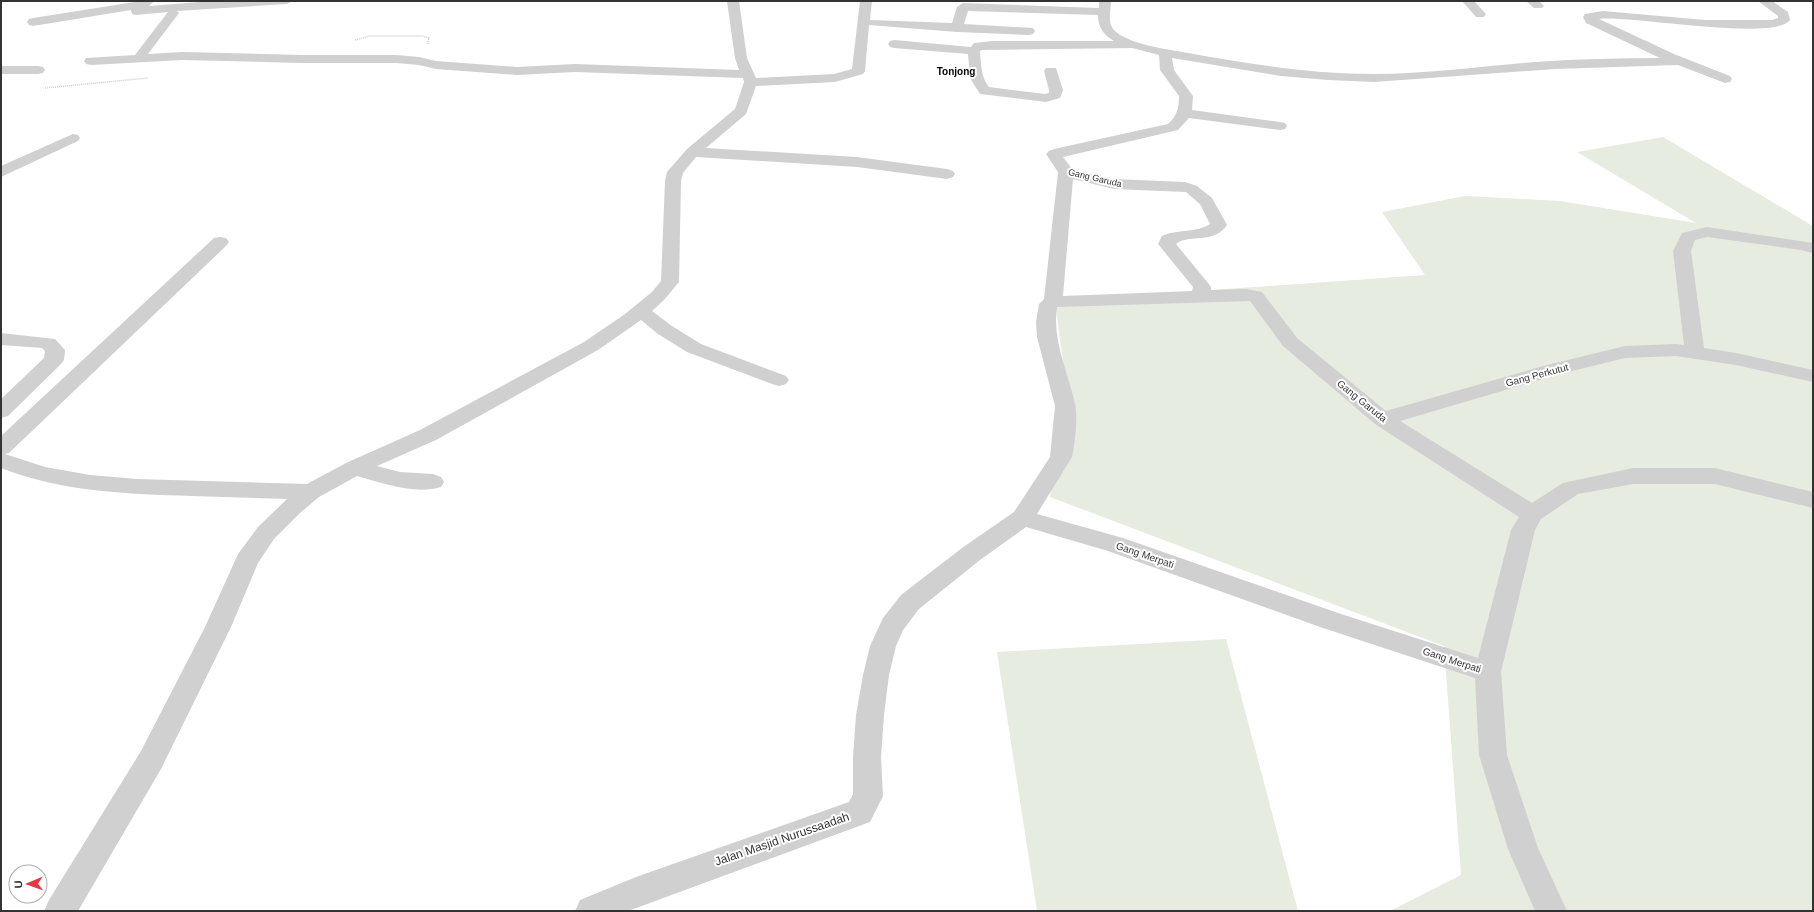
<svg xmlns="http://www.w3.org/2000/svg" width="1814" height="912" viewBox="0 0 1814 912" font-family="Helvetica,sans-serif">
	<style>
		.green { fill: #e6ecdf }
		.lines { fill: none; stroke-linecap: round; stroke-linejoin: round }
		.path { stroke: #cdcdcd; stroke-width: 1.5; stroke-dasharray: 1 1; stroke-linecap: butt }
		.minor { fill: #d0d0d0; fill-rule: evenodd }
		.labels { text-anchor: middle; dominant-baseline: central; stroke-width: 4; stroke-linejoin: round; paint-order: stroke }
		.far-street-label { font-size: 9px; fill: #333; stroke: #fff }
		.far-quarter-label { font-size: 10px; font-weight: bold; fill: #000; stroke: #fff }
		.street-label { font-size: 10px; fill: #333; stroke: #fff }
		.near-street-label { font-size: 12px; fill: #333; stroke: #fff }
	</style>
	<rect width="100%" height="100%" fill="#fff"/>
	<!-- green -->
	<path class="green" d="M1663,137L1813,226V911H1390L1461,875L1444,646L1050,497L1064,370L1055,301L1425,275L1382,212L1465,196L1560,201L1696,223L1577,152Z
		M1226,639L1298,911H1037L997,652Z"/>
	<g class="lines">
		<!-- path -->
		<path class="path" d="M355,40L369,36H422L429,38L427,44
			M45,88L148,78"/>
		<!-- minor -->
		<path class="minor" d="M141,1H154L149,6L212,1H293L287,4L177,11L179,13L148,54L182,52L302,55H396L419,57L436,61L517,67L575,64L739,70L735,58L727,1H739L747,58L756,78L834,74L852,69L860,1H872L870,20L952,23L957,7L963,3L1099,8V1H1111C1111,9 1107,23 1114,30C1129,45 1167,49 1188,53C1250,64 1311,74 1374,74C1428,74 1482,66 1536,62C1577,59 1619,58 1660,58L1586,23L1583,17L1585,14L1603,11L1705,20H1772L1778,18V16L1758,1H1772L1788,12L1790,20C1775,42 1629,15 1599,19L1674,54L1730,76L1732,79L1730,82L1725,83L1678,65L1555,69L1374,82L1328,80L1281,76L1172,58L1174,70L1193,96L1192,110L1280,122L1285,123L1287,126L1285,129L1280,130L1189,118L1178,130L1063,157L1072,169L1114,179L1185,182L1197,186L1212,198L1227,225C1214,245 1189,233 1176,244L1208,283L1211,287V290L1246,289L1262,292L1297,338L1386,411L1547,365L1625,346L1676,344L1684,345L1673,251L1682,233L1707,227L1813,243V253L1801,250L1707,237L1695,240L1691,251L1704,348L1736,353L1813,370V382L1736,365L1676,356L1625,358L1560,374L1400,421L1532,503L1563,483L1633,468H1715L1813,492V508L1715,484H1633L1578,494L1541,519L1535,530L1501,672L1507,755L1538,848L1567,911H1535L1508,849L1479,755L1475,678L1320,627L1108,551L1026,527L980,560L919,609L903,630L896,646L889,675L884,715L881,757L883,796L870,822L628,911H575L580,900L636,877L849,802L853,794V757L856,715L863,675L870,646L883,618L901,595L962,548L1014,512L1050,457L1055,406L1037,337L1036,322L1039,304L1044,299L1058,172L1046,154L1049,151L1054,149L1168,124C1177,116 1179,108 1179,96L1160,70L1159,55L1132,48L982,50L980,51C981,63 981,78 989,87L1045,94L1049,93V90L1044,71L1046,68H1056L1063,90L1060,98L1046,102L980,94L970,78L968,54L894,48L890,47L888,44L890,41L894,40L971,47L974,43L993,41H1114C1104,35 1098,28 1098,15L968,11L964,24L1033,28L1035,31L1033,34L1029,35L957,32L869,25L865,71L863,74L835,82L756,86L746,114L706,148L857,157L947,169L953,171L955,174L953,177L947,179L857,167L696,157L683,173L681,181L679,282L664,300L652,311L672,326L701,344L786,376L789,380L786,384L779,386L772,384L687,352L658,334L641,320L598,350L436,440L377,466L400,472L433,474L441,477L444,482L441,487C414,495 383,483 357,476L319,497L300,513L274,539L258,563L231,627L161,769L78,911H44L49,900L141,751L205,627L238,554L258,527L287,499C255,498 224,497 192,496C128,494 62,492 1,468V436L214,238L220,237L226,238L229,242L226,246L9,453L5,454L45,467L90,475L137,479L307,484L346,463L420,430L584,342L625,314L652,292L661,281L665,181L667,172L687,149L735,109L744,82L743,78L575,72L517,75L436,69L419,65L396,63H302L182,60L91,65L86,64L84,61L86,58L135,55L168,12L136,15L132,14L131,10L33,26L29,25L27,22L29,19L33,18ZM1073,179L1114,189L1186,192L1200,204L1210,224C1197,233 1177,229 1162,236L1158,244L1193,287L1192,291L1063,296ZM1250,301L1283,346L1375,424L1519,517L1511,530L1478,658L1338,613L1123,538L1037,514L1072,457C1075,443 1078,418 1075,404C1068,372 1052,341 1057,307Z
			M1462,1H1474L1486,14L1484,17H1476Z
			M1526,1H1539L1544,6L1542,8H1534Z
			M1,66H38L43,67L45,70L43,73L38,74H1Z
			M73,134L78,135L80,138L78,141L1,177V166Z
			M1,333L55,339L65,350L64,360L61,364L8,416L1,418V399L44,358L45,351L42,348L1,345Z"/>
	</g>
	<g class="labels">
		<!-- far-street labels -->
		<g class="far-street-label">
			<text transform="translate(1095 178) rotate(13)">Gang Garuda</text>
		</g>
		<!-- far-quarter labels -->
		<g class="far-quarter-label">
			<text x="956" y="71">Tonjong</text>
		</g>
		<!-- street labels -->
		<g class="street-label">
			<text transform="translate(1537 375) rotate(-15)">Gang Perkutut</text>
			<text transform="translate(1362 401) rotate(39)">Gang Garuda</text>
			<text transform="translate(1145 555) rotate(19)">Gang Merpati</text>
			<text transform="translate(1452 660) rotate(18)">Gang Merpati</text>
		</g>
		<!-- near-street labels -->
		<g class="near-street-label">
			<text transform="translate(782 839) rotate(-19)">Jalan Masjid Nurussaadah</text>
		</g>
	</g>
	<!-- border -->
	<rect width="1814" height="912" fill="none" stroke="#333333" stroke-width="4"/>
	<!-- north arrow -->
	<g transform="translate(28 884) rotate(268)"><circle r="19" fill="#ffffff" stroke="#adadad"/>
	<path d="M0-3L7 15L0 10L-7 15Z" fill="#e63946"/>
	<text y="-6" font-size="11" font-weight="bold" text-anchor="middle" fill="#333333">U</text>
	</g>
</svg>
